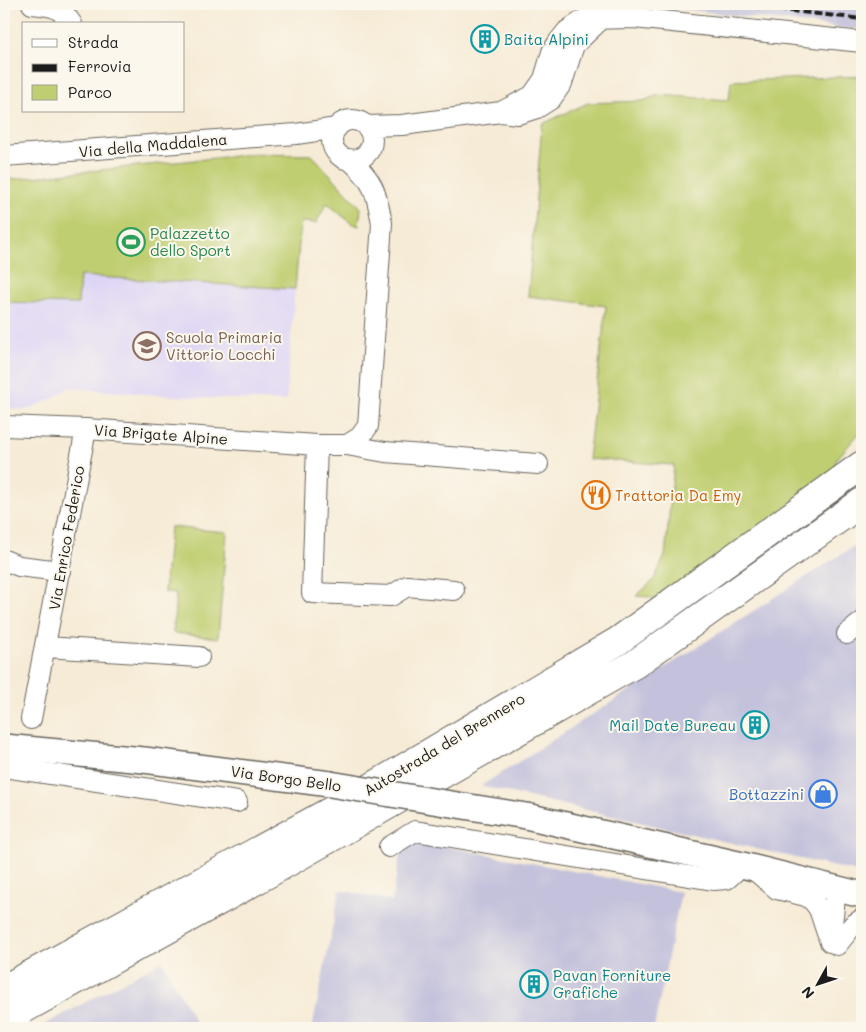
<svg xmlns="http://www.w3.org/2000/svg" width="866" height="1032" viewBox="0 0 866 1032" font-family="Mali,sans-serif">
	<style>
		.built { fill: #ded5f5 }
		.industrial { fill: #c3c1db }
		.green { fill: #bfce70; stroke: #6e7546 }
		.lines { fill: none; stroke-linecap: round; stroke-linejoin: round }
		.minor-casing { stroke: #68645d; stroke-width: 22 }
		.major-casing { stroke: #68645d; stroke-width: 28 }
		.highway-casing { stroke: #68645d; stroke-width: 30 }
		.minor { stroke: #fff; stroke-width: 20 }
		.major { stroke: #fff; stroke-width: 25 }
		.highway { stroke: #fff; stroke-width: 28 }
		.rail { stroke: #1c1c1c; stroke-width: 4; stroke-dasharray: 8 4; stroke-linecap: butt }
		.major-bridge-casing { stroke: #68645d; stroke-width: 28; stroke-linecap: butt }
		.major-bridge { stroke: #fff; stroke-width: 25 }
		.labels { text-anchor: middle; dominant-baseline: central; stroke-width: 4; stroke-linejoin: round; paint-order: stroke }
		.culture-label { font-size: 15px; fill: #0d838f; stroke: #fbf7ec; text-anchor: start }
		.street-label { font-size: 15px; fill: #1c1c1c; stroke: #fbf7ec }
		.leisure-label { font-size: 15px; fill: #27864d; stroke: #fbf7ec; text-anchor: start }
		.education-label { font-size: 15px; fill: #785e54; stroke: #fbf7ec; text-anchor: start }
		.food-label { font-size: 15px; fill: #c56008; stroke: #fbf7ec; text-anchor: start }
		.shop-label { font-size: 15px; fill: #366cbe; stroke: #fbf7ec; text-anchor: end }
	</style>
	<rect width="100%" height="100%" fill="#fbf7ec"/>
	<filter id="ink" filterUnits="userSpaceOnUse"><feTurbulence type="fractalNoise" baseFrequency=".02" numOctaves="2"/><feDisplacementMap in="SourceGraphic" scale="10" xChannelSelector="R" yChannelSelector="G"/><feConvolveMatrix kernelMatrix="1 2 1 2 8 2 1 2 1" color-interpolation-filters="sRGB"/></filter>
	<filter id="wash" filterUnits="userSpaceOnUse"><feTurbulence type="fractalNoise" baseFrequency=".0096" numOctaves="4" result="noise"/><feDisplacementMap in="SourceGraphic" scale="20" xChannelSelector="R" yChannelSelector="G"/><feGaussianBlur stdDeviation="1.12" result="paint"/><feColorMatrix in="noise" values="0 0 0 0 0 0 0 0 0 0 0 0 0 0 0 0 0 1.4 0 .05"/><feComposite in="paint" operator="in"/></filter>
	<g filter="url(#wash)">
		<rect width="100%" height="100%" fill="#f6ebd6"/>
		<!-- built -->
		<path class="built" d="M79,276L295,289L286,401L201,398L68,388L54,398L26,410L4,408V302L78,304Z"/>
		<!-- industrial -->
		<path class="industrial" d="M640,4H862V30Z
			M862,541V873L481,786Z
			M412,840L681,892L654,1028H312L340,890L392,901L402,844Z
			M162,961L199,1028H38Z"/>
		<!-- green -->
		<path class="green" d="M862,76V430L836,460V476L654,601L650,597L636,596L653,581L665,556L674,465L588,459L606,306L528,296L542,124L588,103L643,101L658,95L729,100L731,81Z
			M253,154L312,155L361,208L359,226L351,223L327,203L316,223L301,222L295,289L80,276L78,304L4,302V180Z
			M170,527L227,532L218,638L173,633L176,593L164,592Z"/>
	</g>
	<g filter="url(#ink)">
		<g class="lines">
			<defs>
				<path id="minor" d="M32,4C52,6 60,6 72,24
					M501,112L532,96L544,79L552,52L559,41L567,31L585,19L634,18L862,42
					M332 140a20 20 0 1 1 40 0a20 20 0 1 1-40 0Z
					M366,126L402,125L501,112L518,114L537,108L551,99L562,83L574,45L596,24
					M4,156L296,134L337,128
					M4,426L86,429L317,445H347L385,452L538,464
					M317,445L312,593L391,596L407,586L454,590
					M347,445L360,437L368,426L382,223C376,191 374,181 349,159
					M4,560L19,566L60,571
					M847,634L862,622
					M46,647L199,657
					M31,719L86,429
					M4,767L237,802
					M389,847L415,831L713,880L727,879L742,865
					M752,868L777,889L806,896L813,901L819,909L830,942
					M831,934L836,889
					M837,945L853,925L862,919"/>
				<path id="major" d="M4,747L144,760L330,784
					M445,803L526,816L742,865L862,895"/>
				<path id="highway" d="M4,989L340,806L618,641L862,465
					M4,1020L271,872L635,664L862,502"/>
			</defs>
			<!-- minor casing -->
			<use href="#minor" class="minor-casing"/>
			<!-- major casing -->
			<use href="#major" class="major-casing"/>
			<!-- highway casing -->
			<use href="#highway" class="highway-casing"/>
			<!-- minor -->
			<use href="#minor" class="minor"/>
			<!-- major -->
			<use href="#major" class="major"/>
			<!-- highway -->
			<use href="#highway" class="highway"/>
			<!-- rail -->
			<path class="rail" d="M730,4L862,19"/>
			<defs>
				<path id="major-bridge" d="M330,784L445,803"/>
			</defs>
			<!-- major-bridge casing -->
			<use href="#major-bridge" class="major-bridge-casing"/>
			<!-- major-bridge -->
			<use href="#major-bridge" class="major-bridge"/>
		</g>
	</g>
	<!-- icons -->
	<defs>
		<symbol id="building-ring" viewBox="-11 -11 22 22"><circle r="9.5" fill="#fbf7ec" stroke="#0f9aa8" stroke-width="1.5"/><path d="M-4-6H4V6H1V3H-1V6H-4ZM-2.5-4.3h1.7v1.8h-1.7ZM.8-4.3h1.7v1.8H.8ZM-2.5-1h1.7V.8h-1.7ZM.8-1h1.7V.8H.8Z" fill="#0f9aa8"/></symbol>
		<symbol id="stadium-ring" viewBox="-11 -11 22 22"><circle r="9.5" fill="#fbf7ec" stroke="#2e9e5b" stroke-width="1.5"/><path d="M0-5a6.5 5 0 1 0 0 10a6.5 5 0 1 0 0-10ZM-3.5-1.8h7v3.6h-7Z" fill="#2e9e5b"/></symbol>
		<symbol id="school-ring" viewBox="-11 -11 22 22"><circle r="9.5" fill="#fbf7ec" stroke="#8d6e63" stroke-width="1.5"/><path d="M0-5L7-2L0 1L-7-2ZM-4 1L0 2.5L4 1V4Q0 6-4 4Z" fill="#8d6e63"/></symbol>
		<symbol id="restaurant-ring" viewBox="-11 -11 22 22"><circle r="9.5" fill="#fbf7ec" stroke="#e8710a" stroke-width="1.5"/><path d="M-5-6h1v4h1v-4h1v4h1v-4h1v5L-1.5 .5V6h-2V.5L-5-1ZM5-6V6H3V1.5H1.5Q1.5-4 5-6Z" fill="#e8710a"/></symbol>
		<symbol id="shop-ring" viewBox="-11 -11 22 22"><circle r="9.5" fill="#fbf7ec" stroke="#3f7fe0" stroke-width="1.5"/><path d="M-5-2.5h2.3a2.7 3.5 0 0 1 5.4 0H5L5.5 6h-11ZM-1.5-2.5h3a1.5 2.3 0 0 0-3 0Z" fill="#3f7fe0"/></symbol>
	</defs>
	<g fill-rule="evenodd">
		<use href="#building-ring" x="469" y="23" width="32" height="32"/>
		<use href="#stadium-ring" x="115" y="226" width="32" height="32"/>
		<use href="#school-ring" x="131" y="330" width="32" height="32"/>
		<use href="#restaurant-ring" x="580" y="479" width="32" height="32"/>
		<use href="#building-ring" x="739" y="709" width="32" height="32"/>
		<use href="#shop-ring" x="807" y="778" width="32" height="32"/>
		<use href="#building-ring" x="518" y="968" width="32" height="32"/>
	</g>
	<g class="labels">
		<!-- culture labels -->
		<g class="culture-label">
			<text x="504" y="39">Baita Alpini</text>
			<text x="736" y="725" text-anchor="end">Mail Date Bureau</text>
			<text x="553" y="975">Pavan Forniture<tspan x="553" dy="17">Grafiche</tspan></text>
		</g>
		<!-- street labels -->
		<g class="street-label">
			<text transform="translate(153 145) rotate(-5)">Via della Maddalena</text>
			<text transform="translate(161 434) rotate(4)">Via Brigate Alpine</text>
			<text transform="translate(66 538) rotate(-80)">Via Enrico Federico</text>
			<text transform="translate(444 744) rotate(-31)">Autostrada del Brennero</text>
			<text transform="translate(286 778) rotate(8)">Via Borgo Bello</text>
		</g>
		<!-- leisure labels -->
		<g class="leisure-label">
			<text x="150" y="233">Palazzetto<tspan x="150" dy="17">dello Sport</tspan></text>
		</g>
		<!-- education labels -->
		<g class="education-label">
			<text x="166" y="337">Scuola Primaria<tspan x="166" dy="17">Vittorio Locchi</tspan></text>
		</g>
		<!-- food labels -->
		<g class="food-label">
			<text x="615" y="495">Trattoria Da Emy</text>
		</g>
		<!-- shop labels -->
		<g class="shop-label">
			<text x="804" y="794">Bottazzini</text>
		</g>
	</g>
	<!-- margin -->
	<rect width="866" height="1032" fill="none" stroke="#fbf7ec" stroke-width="20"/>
	<!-- legend -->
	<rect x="22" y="22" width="162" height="90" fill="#fbf7ec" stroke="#a29f99"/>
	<rect x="32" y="39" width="25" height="8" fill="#ffffff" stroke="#a29f99"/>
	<text x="68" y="48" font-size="15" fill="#1c1c1c">Strada</text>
	<rect x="32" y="64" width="25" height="8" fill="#1c1c1c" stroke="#a29f99"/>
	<text x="68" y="72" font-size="15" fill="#1c1c1c">Ferrovia</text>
	<rect x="32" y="85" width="25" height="15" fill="#bfce70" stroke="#a29f99"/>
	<text x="68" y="98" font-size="15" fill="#1c1c1c">Parco</text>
	<!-- north arrow -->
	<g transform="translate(818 984) rotate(230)" stroke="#fbf7ec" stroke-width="4" paint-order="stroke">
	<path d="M0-4L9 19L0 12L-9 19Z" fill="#1c1c1c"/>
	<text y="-8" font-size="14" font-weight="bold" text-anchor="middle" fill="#1c1c1c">N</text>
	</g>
</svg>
